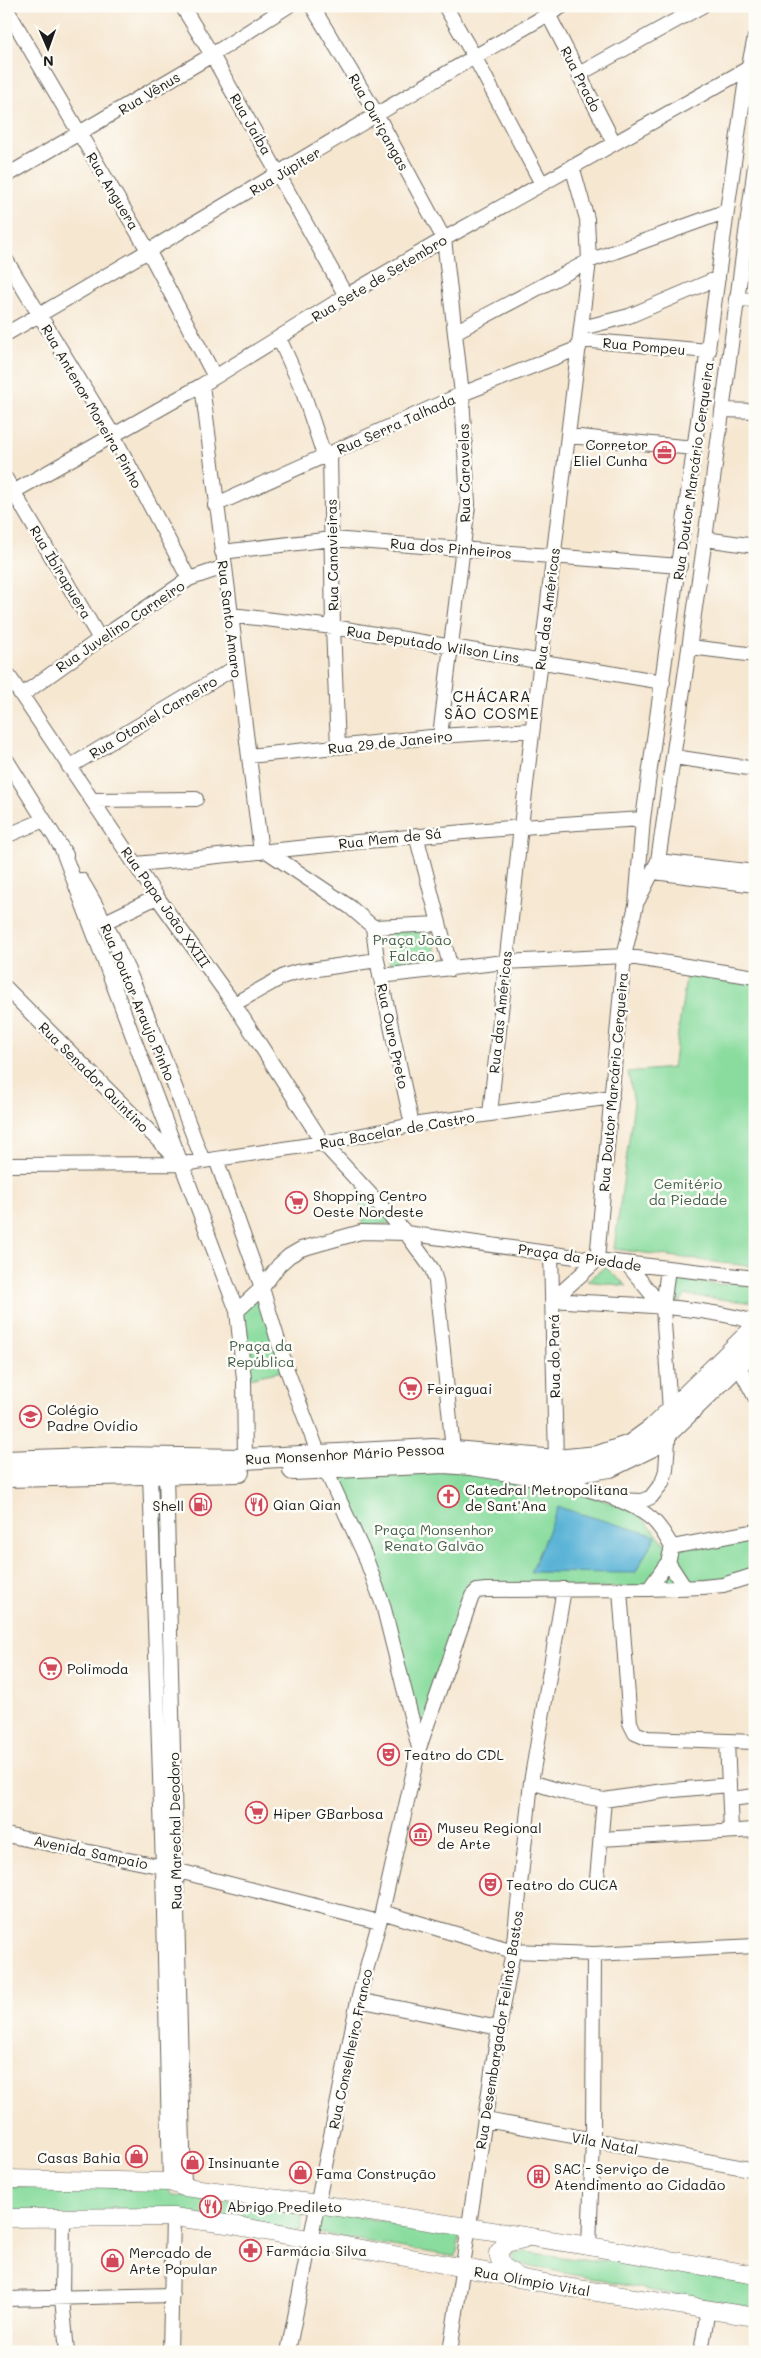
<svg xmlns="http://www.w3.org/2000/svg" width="761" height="2358" viewBox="0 0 761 2358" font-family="Mali,sans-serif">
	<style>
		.green { fill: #89dc9e; stroke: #527c5d }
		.water { fill: #5ab3d7; stroke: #3b687a }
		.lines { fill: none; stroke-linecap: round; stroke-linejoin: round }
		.minor-casing { stroke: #68635b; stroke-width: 16 }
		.major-casing { stroke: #68635b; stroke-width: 19 }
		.highway-casing { stroke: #68635b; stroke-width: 22 }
		.minor { stroke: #fff; stroke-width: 14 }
		.major { stroke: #fff; stroke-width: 18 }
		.highway { stroke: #fff; stroke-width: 20 }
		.labels { text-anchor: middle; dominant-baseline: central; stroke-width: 5; stroke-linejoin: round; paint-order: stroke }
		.street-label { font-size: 14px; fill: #1c1c1c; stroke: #fdfcf7 }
		.poi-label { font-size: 14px; fill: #1c1c1c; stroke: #fdfcf7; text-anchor: start }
		.park-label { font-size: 14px; fill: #425f4a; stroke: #fdfcf7 }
		.neighbourhood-label { font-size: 15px; letter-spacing: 1px; fill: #1c1c1c; stroke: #fdfcf7 }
	</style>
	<rect width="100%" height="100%" fill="#fdfcf7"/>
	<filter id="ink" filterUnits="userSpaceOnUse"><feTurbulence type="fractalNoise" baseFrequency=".02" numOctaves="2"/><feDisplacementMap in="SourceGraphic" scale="10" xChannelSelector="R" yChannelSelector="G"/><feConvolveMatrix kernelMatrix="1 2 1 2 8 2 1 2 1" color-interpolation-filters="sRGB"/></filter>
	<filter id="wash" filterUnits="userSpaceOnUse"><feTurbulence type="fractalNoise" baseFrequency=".0096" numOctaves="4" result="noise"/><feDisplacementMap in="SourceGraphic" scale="20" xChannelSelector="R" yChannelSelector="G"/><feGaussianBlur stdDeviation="1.12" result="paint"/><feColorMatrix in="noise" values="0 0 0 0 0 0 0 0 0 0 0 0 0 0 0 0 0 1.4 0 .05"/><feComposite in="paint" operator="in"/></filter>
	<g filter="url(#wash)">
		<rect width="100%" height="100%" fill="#f6e7d1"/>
		<!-- green -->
		<path class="green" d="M429,928L439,961L390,966L385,933Z
			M687,970L755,982V1267L614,1249L634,1102L628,1072L673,1068Z
			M358,1186L394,1223L363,1226Z
			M605,1267L627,1286L587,1281Z
			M675,1279L726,1285L730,1280L755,1282V1303L686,1295L679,1303L672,1302Z
			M262,1288L287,1370L244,1379L237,1311Z
			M444,1467L545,1480L637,1512L671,1550L755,1531V1575L647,1587L478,1591L419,1747L384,1604L335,1474Z
			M6,2186H165L173,2195L304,2208L300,2231L6,2213Z
			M322,2210L460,2235L456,2257L317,2233Z
			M519,2251L590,2261L617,2260L755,2284V2308L653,2291L516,2263L512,2256Z"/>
		<!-- water -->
		<path class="water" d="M558,1507L656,1536L635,1573L531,1572Z"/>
	</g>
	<g filter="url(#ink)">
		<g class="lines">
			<defs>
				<path id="minor" d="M182,6L212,55L346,296
					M312,6L377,115L444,239L462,394L468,505L440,736
					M445,6L474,56L542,184
					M6,8L149,252L215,377
					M548,14L614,143
					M579,74L702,6
					M6,176L212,55L288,6
					M6,260L113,435L189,579
					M736,299L755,300
					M582,328L629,316L718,278
					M455,332L589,261L727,211
					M6,334C193,227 375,112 563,6
					M279,338L302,389L324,455
					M580,340L709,351
					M202,385L261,852
					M722,410L755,411
					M569,436L694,448
					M330,453L333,627L338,747
					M6,479L100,639
					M6,496L202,385L346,296L444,239L754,65
					M215,505L462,394L579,348
					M705,539L755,546
					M222,552L332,539L680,566
					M231,615L333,627L663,682
					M690,647L755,655
					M6,672L157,897L234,1004L323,1143L406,1233L432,1269L436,1281L453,1450
					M22,695L100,639L189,579L224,567
					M249,756L440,736L532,730
					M674,757L755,769
					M6,759L66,855
					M69,767L236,667
					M92,800L196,799
					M416,835L451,969
					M6,836L44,820
					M62,849L237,1311L244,1379L245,1459
					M268,852L350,907L373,927L377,960L412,1125
					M658,861L755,872
					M137,864C306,848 474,828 643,819
					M654,872L755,885
					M81,880C134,967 166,1066 203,1161
					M638,900L658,861L705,539L755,166
					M105,922L157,897
					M373,927L439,924
					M380,976L505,962L624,956L755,977
					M6,988L180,1162
					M234,1004L284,976L297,972L377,960
					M490,1114L521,826L589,261L587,219L572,166
					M216,1159L262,1288L287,1370L319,1455L365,1556L383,1605L419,1748
					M6,1165L183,1164L323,1143L412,1125L612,1097
					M551,1253L556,1460
					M553,1300L597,1260L624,956L636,905L643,819L727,211L746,79L755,37
					M553,1300C618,1305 693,1304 755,1322
					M663,1308L668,1268
					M237,1311L262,1288L279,1265L289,1256L301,1249L361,1232L406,1233L597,1260L755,1278
					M738,1365L755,1397
					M150,1474L163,1867L170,2182
					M166,1474L184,2187
					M550,1478C582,1489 625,1496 652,1519C661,1527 666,1537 672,1547L668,1562L649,1589
					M616,1500L642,1501L651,1497L662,1483L666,1470L670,1411L663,1308L627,1264
					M672,1547L755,1531
					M668,1562L685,1588
					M620,1590L630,1723L635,1733L647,1738L755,1742
					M727,1742L731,1830
					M531,1782L567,1793L604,1800L663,1791L729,1785
					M731,1799L755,1796
					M6,1835L163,1867L379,1922
					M601,1839L755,1830
					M597,1879L604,1800
					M382,1912L513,1951L594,1954L755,1946
					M358,2000L499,2028
					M486,2120L755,2170
					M63,2218L62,2298L67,2352
					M589,2246L593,2141L594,1954
					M6,2299L172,2295
					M170,2352L173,2217
					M288,2352L358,2000L382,1912L419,1748L472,1596L477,1591L486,1590L649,1589L703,1587L723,1585L755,1575
					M450,2352L495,2052L513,1951L531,1782L564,1589
					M701,2352L708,2309"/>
				<path id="major" d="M6,2179L170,2182L184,2187L318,2204L589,2246L755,2275
					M6,2218L173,2217L227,2224L572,2288L755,2317
					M518,2277L502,2266L498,2253L506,2243L523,2239"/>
				<path id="highway" d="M6,1461L116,1457L245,1459L433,1449L556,1460L598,1456L630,1445L652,1429L755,1328
					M293,1470L444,1463L471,1465L547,1477L610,1467L655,1445L755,1348
					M6,1477L239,1472"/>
			</defs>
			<!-- minor casing -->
			<use href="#minor" class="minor-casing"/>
			<!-- major casing -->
			<use href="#major" class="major-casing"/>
			<!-- highway casing -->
			<use href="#highway" class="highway-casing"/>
			<!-- minor -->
			<use href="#minor" class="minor"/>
			<!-- major -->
			<use href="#major" class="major"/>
			<!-- highway -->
			<use href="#highway" class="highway"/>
		</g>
	</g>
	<!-- icons -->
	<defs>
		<symbol id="office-ring" viewBox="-11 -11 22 22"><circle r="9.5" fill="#fdfcf7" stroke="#d1495b" stroke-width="1.5"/><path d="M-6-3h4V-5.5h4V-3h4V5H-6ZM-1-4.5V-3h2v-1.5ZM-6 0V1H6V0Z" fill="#d1495b"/></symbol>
		<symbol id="supermarket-ring" viewBox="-11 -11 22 22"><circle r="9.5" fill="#fdfcf7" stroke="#d1495b" stroke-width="1.5"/><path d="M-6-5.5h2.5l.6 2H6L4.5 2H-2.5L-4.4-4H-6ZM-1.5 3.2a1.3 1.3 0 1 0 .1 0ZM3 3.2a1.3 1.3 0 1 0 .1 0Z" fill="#d1495b"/></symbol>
		<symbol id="school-ring" viewBox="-11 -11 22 22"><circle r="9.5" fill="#fdfcf7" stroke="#d1495b" stroke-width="1.5"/><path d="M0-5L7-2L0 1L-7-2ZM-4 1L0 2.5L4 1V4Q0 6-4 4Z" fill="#d1495b"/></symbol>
		<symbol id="church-ring" viewBox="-11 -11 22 22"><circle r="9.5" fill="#fdfcf7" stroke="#d1495b" stroke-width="1.5"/><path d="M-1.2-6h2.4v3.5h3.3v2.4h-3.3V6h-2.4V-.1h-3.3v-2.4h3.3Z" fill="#d1495b"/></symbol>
		<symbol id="restaurant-ring" viewBox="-11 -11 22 22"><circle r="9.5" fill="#fdfcf7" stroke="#d1495b" stroke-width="1.5"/><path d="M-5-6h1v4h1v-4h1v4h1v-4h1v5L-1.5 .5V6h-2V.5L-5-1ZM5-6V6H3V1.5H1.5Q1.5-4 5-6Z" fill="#d1495b"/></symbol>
		<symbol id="fuel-ring" viewBox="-11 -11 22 22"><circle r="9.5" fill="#fdfcf7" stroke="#d1495b" stroke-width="1.5"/><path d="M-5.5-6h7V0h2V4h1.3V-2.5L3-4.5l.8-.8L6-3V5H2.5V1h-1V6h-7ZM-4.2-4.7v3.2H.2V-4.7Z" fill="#d1495b"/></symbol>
		<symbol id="theatre-ring" viewBox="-11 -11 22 22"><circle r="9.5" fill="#fdfcf7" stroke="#d1495b" stroke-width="1.5"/><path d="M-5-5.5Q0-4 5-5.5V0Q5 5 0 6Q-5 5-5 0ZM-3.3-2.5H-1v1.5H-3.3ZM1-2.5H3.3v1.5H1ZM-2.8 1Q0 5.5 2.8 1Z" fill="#d1495b"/></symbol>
		<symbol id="museum-ring" viewBox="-11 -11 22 22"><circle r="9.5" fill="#fdfcf7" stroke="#d1495b" stroke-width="1.5"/><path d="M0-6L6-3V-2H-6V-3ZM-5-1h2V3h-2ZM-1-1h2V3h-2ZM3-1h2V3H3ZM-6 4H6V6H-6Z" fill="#d1495b"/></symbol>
		<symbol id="shop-ring" viewBox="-11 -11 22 22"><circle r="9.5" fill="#fdfcf7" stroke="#d1495b" stroke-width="1.5"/><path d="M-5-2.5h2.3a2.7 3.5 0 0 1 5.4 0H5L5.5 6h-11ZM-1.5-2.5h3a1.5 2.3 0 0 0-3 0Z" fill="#d1495b"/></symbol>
		<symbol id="building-ring" viewBox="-11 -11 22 22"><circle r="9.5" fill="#fdfcf7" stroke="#d1495b" stroke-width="1.5"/><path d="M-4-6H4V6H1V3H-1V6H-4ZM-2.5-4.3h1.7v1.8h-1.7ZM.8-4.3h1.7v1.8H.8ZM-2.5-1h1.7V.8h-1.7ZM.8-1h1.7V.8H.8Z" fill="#d1495b"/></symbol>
		<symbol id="pharmacy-ring" viewBox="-11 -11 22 22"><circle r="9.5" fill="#fdfcf7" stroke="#d1495b" stroke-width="1.5"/><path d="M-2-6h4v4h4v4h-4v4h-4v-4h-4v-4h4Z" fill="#d1495b"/></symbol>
	</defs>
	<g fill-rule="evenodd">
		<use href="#office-ring" x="652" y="440" width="25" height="25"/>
		<use href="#supermarket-ring" x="284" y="1190" width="25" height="25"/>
		<use href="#supermarket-ring" x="398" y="1376" width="25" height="25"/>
		<use href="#school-ring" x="18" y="1404" width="25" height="25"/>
		<use href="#church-ring" x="436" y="1484" width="25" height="25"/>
		<use href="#restaurant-ring" x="244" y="1492" width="25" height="25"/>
		<use href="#fuel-ring" x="188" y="1492" width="25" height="25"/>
		<use href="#supermarket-ring" x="38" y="1656" width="25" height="25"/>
		<use href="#theatre-ring" x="376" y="1742" width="25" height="25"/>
		<use href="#supermarket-ring" x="244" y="1800" width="25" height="25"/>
		<use href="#museum-ring" x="408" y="1822" width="25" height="25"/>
		<use href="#theatre-ring" x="478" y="1872" width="25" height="25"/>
		<use href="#shop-ring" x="124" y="2144" width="25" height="25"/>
		<use href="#shop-ring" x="180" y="2150" width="25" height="25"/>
		<use href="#shop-ring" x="288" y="2160" width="25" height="25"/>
		<use href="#building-ring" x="526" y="2164" width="25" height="25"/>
		<use href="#restaurant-ring" x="198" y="2194" width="25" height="25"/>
		<use href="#pharmacy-ring" x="238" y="2238" width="25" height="25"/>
		<use href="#shop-ring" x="100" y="2248" width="25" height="25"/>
	</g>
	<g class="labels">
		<!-- street labels -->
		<g class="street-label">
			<text transform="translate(581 79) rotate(63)">Rua Prado</text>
			<text transform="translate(149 93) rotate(-31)">Rua Vênus</text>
			<text transform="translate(379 122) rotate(61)">Rua Ouriçangas</text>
			<text transform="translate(251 124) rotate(60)">Rua Jaíba</text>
			<text transform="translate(285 171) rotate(-31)">Rua Júpiter</text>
			<text transform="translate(113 191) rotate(59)">Rua Anguera</text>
			<text transform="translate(379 278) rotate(-31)">Rua Sete de Setembro</text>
			<text transform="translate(644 346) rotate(5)">Rua Pompeu</text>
			<text transform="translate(92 406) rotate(60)">Rua Antenor Moreira Pinho</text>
			<text transform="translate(396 424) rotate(-24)">Rua Serra Talhada</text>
			<text transform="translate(693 471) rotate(-82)">Rua Doutor Marcário Cerqueira</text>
			<text transform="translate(464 473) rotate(-91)">Rua Caravelas</text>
			<text transform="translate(451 548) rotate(5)">Rua dos Pinheiros</text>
			<text transform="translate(332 555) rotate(-91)">Rua Canavieiras</text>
			<text transform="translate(61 572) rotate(59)">Rua Ibirapuera</text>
			<text transform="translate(547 609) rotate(-83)">Rua das Américas</text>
			<text transform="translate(230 619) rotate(83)">Rua Santo Amaro</text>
			<text transform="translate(120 626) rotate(-34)">Rua Juvelino Carneiro</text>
			<text transform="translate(433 644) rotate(9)">Rua Deputado Wilson Lins</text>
			<text transform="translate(153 717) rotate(-31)">Rua Otoniel Carneiro</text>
			<text transform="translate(390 742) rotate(-6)">Rua 29 de Janeiro</text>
			<text transform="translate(390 838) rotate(-6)">Rua Mem de Sá</text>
			<text transform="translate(166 907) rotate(55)">Rua Papa João XXIII</text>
			<text transform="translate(138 1002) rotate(67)">Rua Doutor Araujo Pinho</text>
			<text transform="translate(500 1012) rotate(-84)">Rua das Américas</text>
			<text transform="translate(393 1036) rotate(78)">Rua Ouro Preto</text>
			<text transform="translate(94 1077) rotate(45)">Rua Senador Quintino</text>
			<text transform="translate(613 1082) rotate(-85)">Rua Doutor Marcário Cerqueira</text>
			<text transform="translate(397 1130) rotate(-10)">Rua Bacelar de Castro</text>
			<text transform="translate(580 1257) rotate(8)">Praça da Piedade</text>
			<text transform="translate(554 1356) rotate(-91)">Rua do Pará</text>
			<text transform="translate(345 1454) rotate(-3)">Rua Monsenhor Mário Pessoa</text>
			<text transform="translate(175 1831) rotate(-91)">Rua Marechal Deodoro</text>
			<text transform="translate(91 1852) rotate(12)">Avenida Sampaio</text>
			<text transform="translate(499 2030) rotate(-81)">Rua Desembargador Felinto Bastos</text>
			<text transform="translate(350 2049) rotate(-78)">Rua Conselheiro Franco</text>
			<text transform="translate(605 2143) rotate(11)">Vila Natal</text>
			<text transform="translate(532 2281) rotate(10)">Rua Olímpio Vital</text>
		</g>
		<!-- poi labels -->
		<g class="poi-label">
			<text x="648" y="444" text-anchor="end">Corretor<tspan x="648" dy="16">Eliel Cunha</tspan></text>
			<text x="313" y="1195">Shopping Centro<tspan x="313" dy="16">Oeste Nordeste</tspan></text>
			<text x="427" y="1388">Feiraguai</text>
			<text x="47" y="1409">Colégio<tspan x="47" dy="16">Padre Ovídio</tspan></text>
			<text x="465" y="1489">Catedral Metropolitana<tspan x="465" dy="16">de Sant'Ana</tspan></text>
			<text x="273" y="1504">Qian Qian</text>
			<text x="184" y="1505" text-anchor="end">Shell</text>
			<text x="67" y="1668">Polimoda</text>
			<text x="404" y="1754">Teatro do CDL</text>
			<text x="273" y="1813">Hiper GBarbosa</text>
			<text x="437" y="1827">Museu Regional<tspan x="437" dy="16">de Arte</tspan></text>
			<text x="506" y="1884">Teatro do CUCA</text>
			<text x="121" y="2157" text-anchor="end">Casas Bahia</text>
			<text x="208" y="2162">Insinuante</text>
			<text x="554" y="2168">SAC - Serviço de<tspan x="554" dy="16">Atendimento ao Cidadão</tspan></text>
			<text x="316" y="2173">Fama Construção</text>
			<text x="227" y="2206">Abrigo Predileto</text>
			<text x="266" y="2250">Farmácia Silva</text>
			<text x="129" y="2252">Mercado de<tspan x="129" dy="16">Arte Popular</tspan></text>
		</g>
		<!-- park labels -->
		<g class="park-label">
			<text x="412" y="939">Praça João<tspan x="412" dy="16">Falcão</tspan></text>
			<text x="688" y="1183">Cemitério<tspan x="688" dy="16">da Piedade</tspan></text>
			<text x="261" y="1345">Praça da<tspan x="261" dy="16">República</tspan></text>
			<text x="434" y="1529">Praça Monsenhor<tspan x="434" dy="16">Renato Galvão</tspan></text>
		</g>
		<!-- neighbourhood labels -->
		<g class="neighbourhood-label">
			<text x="492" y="696">CHÁCARA<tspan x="492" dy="17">SÃO COSME</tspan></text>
		</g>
	</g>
	<!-- margin -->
	<rect width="761" height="2358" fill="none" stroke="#fdfcf7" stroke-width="25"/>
	<!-- north arrow -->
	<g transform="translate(48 48) rotate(178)" stroke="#fdfcf7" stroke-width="4" paint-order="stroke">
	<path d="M0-4L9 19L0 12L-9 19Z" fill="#1c1c1c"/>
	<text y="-8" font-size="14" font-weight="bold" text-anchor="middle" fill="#1c1c1c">N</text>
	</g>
</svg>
